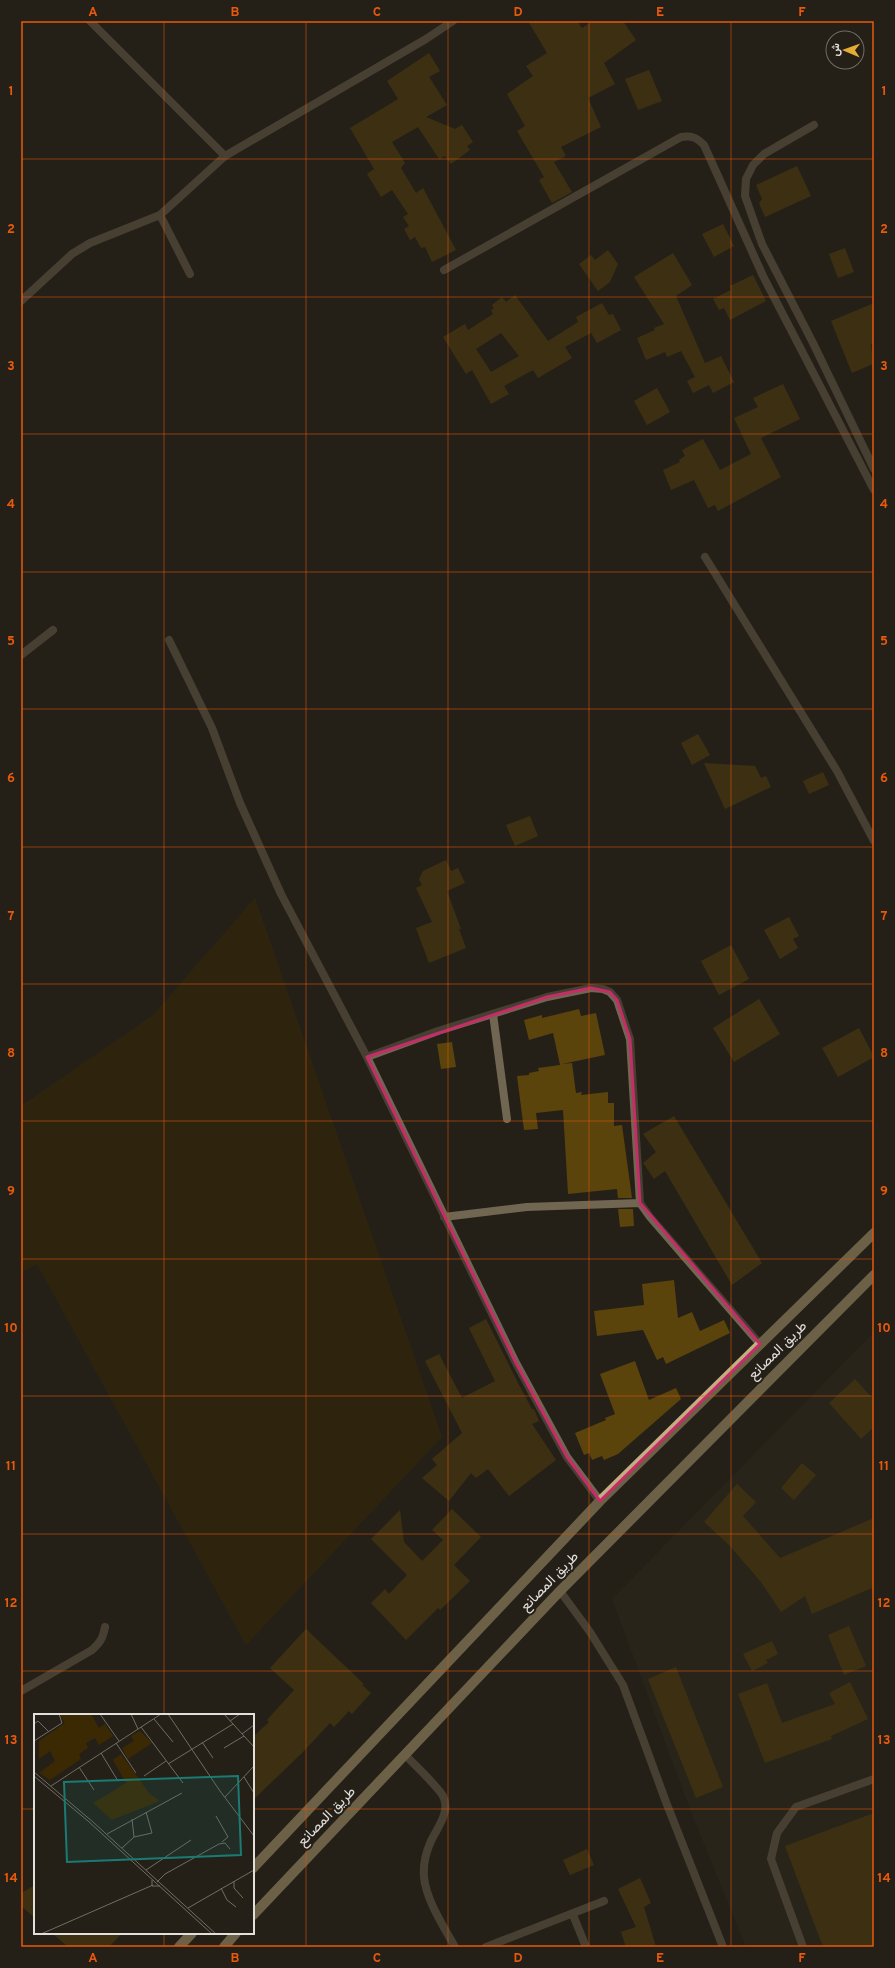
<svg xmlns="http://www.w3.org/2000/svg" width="895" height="1968" viewBox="0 0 895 1968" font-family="Overpass,Vazirmatn,sans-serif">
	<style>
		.built { fill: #2f281b }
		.green { fill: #3b2903 }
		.building { fill: #5b430c; fill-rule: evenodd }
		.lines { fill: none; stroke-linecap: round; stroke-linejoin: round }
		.lane { stroke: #716652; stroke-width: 8 }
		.street { stroke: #716652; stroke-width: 8 }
		.primary { stroke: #c4ad82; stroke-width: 10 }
		.marked { fill: none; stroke: #c52c68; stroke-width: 3; stroke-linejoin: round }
		.grid { fill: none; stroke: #e8590c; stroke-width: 1; stroke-opacity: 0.55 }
		.labels { text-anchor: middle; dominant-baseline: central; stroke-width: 4; stroke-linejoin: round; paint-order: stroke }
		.street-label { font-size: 14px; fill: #e3e0dc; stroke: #242018 }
		.inset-road { fill: none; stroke: #706d66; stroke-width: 1 }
		.view { fill: #1a7b74; fill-opacity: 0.15; stroke: #1a7b74; stroke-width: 2 }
		.inset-edge { fill: none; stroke: #e3e0dc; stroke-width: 2 }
		.neatline { fill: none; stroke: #e8590c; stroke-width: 1.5 }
		.grid-label { font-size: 13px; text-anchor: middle; font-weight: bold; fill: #e8590c }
	</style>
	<rect width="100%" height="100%" fill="#242018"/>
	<!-- built -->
	<path class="built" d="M874,1332V1947H746L693,1817L612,1599Z"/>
	<!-- green -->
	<path class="green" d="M255,898L442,1437L246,1645L37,1264L21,1272V1106L152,1016Z"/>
	<!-- building -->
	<path class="building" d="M528,21H577L582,28L593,21H623L636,40L604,63L615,84L588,98L601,127L561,147L566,156L554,162L572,192L552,203L539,180L544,177L517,131L525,126L507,94L533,76L526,66L547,53Z
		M429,53L440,71L429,77L447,105L426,117L455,129L462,125L473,142L467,146L470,150L451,164L445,156L439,159L418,127L392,142L405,163L401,168L416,193L423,188L456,250L432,262L425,247L421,248L415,237L410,240L404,229L409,226L403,217L408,214L392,190L381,197L367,174L374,169L350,128L398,99L387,81Z
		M649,70L662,101L638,110L625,79Z
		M797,166L811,196L765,217L759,203L762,199L756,185Z
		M723,224L734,246L714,257L702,234Z
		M845,248L854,272L838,278L829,254Z
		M608,250L618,264L610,282L598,291L579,264L591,255L595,260Z
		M673,253L692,285L676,296L705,363L721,356L734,382L713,393L709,385L693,393L687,381L695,377L681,351L667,357L665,352L646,360L637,338L655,330L654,328L664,324L634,277Z
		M753,275L766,301L730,320L724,308L719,310L713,299L731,290L730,286Z
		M515,295L548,341L578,322L576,317L602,303L609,315L613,314L621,330L597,343L591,333L565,347L572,358L538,378L533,370L504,386L509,394L491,404L472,370L466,374L443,337L465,324L468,330L493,314L491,310L494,309L492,305L502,297L506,302ZM501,333L519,356L491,372L476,349Z
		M874,303V343L871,344L873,364L852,373L831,321Z
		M783,384L800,419L761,438L781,477L718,511L715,505L708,508L694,480L671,490L663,470L680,462L679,460L685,456L682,450L703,439L720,470L751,454L734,418L758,407L753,398Z
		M657,388L670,412L647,425L634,401Z
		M698,734L710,755L692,765L681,743Z
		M704,763L755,766L761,778L766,776L771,787L725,809Z
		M823,772L829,785L809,794L803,781Z
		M530,816L538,836L515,846L506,825Z
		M446,860L451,871L458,868L465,883L447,891L461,929H459L466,948L429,963L416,928L432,922L416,888L422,885L419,879L423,871Z
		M789,917L799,936L793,939L798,948L780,959L764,930Z
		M731,945L749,979L719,995L701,961Z
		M759,999L780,1034L734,1062L713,1028Z
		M579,1009L581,1016L596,1013L605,1055L562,1064L572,1063L576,1093L582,1092L581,1095L608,1092V1103H614V1126L622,1125L632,1198H618L617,1189L568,1194L563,1110L536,1113L538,1129L524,1130L517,1076L529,1075V1073L539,1071L538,1068L560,1065L553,1033L529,1040L524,1020L542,1015V1018Z
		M859,1028L874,1057L838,1077L822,1048Z
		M452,1042L456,1067L441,1069L437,1044Z
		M674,1116L762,1263L732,1285L665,1171L654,1179L643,1163L656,1152L643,1134Z
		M618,1209H633L634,1226L620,1227Z
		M674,1280L678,1318L692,1312L700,1331L724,1320L730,1333L666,1364L663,1357L657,1360L643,1330L597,1336L594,1311L644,1305L642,1284Z
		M486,1319L517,1381L532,1409H534L539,1421L532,1424L556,1460L509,1496L488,1469L476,1478L471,1473L449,1501L422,1478L437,1465L432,1459L462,1433L425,1361L439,1354L462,1398L495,1381L469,1328Z
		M635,1361L649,1400L676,1388L681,1399L618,1454L604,1460L602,1456L592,1460L589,1453L584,1455L575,1433L606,1420L605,1418L615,1414L600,1374Z
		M855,1379L874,1400V1427L861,1439L829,1403Z
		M802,1463L816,1475L794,1500L781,1488Z
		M737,1484L756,1502L743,1516L780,1558L874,1518V1587L812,1614L805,1596L781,1612L761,1582L729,1545L704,1522Z
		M452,1509L481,1537L454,1565L470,1581L440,1610L438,1608L406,1640L371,1603L385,1589L389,1594L407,1575L371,1539L400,1510L404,1542L422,1561L443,1540L432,1530Z
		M849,1626L866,1666L844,1675L828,1635Z
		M306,1629L364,1684L362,1685L371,1693L352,1714L349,1711L334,1727L330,1723L302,1753L253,1800V1737L269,1722L267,1720L294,1690L270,1668Z
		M772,1641L778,1654L766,1660L768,1663L752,1671L743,1654Z
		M676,1667L723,1787L696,1798L648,1679Z
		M850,1682L868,1719L831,1736L832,1739L765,1763L738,1694L767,1683L782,1723L835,1704L829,1693Z
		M874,1813V1947H823L785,1846Z
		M587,1849L594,1865L570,1875L563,1860Z
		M640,1878L651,1903L644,1907L656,1947H626L621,1932L636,1927L618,1889Z
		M35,1885V1918L21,1906V1893Z
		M52,1933H122L109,1947H68Z"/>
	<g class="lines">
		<!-- lane -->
		<path class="lane" d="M560,1591L590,1632L623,1685L666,1802L723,1947
			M405,1755C413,1763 438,1787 443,1796C451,1812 437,1828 431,1841C426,1852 423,1865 424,1877C426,1900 444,1927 455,1947
			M573,1915L586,1947
			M486,1947L604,1901
			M803,1947L771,1859L777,1833L796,1807L874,1779"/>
		<!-- street -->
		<path class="street" d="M90,21L225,156
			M814,125L764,154L753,165L746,179L745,196L762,244L812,341L874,469
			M160,215L190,274
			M444,270L681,137C692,135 697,138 704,145L763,276L874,490
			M21,301L72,254L90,243L160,215L225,156L426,39L453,21
			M705,557L837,771L874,841
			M169,640L212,728L240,803L281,894L367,1057L516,1363L567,1457L600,1501
			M21,655L53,630
			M493,1014L507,1119
			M367,1057L438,1031L547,997L591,988L603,989L610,992L617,1000L630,1039L640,1203
			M444,1217L527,1207L640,1203L650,1217L760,1344
			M21,1691L92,1650C100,1643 103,1638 105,1627"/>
		<!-- primary -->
		<path class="primary" d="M253,1868L600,1501L874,1233
			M253,1915L560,1591L874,1275
			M179,1947L192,1933
			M224,1947L236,1933"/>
	</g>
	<!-- marked area -->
	<path d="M0 0H895V1968H0ZM591,988L610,992L617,1000L630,1039L640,1203L760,1344L600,1501L567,1457L516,1363L367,1057L547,997Z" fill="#242018" fill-opacity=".55" fill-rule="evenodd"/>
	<path class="marked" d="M591,988L610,992L617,1000L630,1039L640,1203L760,1344L600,1501L567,1457L516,1363L367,1057L547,997Z"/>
	<!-- grid -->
	<path class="grid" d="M164,21V1715M306,21V1947M448,21V1947M589,21V1947M731,21V1947M21,159H874M21,297H874M21,434H874M21,572H874M21,709H874M21,847H874M21,984H874M21,1121H874M21,1259H874M21,1396H874M21,1534H874M21,1671H874M21,1809H35M253,1809H874M164,1933V1947"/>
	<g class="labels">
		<!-- street labels -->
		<g class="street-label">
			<text transform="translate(778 1351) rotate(-45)">طريق المصانع</text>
			<text transform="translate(550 1582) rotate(-46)">طريق المصانع</text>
			<text transform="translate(327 1817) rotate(-46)">طريق المصانع</text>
		</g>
	</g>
	<!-- overview -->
	<g transform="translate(34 1714)">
		<rect width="220" height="220" fill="#242018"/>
		<path d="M25,0H57L65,14L71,10L79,22L65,31L61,24L52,29L54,34L45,40L47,45L16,66L5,59L21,47L16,37L5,45V27L31,9ZM106,17L118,29L94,45L88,34L100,27L97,22ZM87,40L115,79L126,87L78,106L59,89L92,69L79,46Z" fill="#3b2903"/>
		<path class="inset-road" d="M66,0L85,27M97,0L104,15M134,0L186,77L220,122M190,0L220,33M120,5L139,28M196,7L206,0M0,10L4,7L15,18M107,13L149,69M208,20L220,11M0,27L28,9L25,0M168,28L179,44M82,29L102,59M190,34L210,22M67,39L84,67M134,50L199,10M45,53L60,76M0,58L59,108L182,220M0,62L54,107L178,220M110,62L132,47M210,63L220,79M17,72L127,0M191,83L220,52M182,102L194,123L188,128M73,120L148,79M100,123L118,119L112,98M88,134L100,123L98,105M112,156L157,126M118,166V172H126M200,167V174L209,184M123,168L131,160L185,130L191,129L196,135M187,174L193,186L202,193M154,194L220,156M7,220L119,171"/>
		<path class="view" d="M204,62L207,141L33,148L30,68Z"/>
		<rect width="220" height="220" class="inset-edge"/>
	</g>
	<!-- border -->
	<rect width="895" height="1968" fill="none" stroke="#242018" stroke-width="44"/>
	<!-- north arrow -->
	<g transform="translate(845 50) rotate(272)"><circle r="19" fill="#242018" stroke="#706d66"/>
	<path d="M0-3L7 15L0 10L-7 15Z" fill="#e4ad35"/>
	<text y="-6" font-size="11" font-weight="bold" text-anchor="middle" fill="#e3e0dc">ش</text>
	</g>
	<rect x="22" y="22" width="851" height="1924" class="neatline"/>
	<g class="grid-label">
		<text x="93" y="16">A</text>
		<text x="235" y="16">B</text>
		<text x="377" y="16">C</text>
		<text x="518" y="16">D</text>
		<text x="660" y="16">E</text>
		<text x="802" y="16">F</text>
		<text x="11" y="95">1</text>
		<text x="884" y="95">1</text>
		<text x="11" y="233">2</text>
		<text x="884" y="233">2</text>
		<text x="11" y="370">3</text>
		<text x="884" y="370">3</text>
		<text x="11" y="508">4</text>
		<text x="884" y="508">4</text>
		<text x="11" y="645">5</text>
		<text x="884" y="645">5</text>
		<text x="11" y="782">6</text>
		<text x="884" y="782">6</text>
		<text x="11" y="920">7</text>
		<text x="884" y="920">7</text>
		<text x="11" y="1057">8</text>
		<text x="884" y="1057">8</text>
		<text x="11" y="1195">9</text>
		<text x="884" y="1195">9</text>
		<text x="11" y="1332">10</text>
		<text x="884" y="1332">10</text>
		<text x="11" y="1470">11</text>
		<text x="884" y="1470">11</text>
		<text x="11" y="1607">12</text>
		<text x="884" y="1607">12</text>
		<text x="11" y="1744">13</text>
		<text x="884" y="1744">13</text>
		<text x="11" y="1882">14</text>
		<text x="884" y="1882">14</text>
		<text x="93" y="1962">A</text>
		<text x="235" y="1962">B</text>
		<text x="377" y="1962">C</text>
		<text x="518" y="1962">D</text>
		<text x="660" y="1962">E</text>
		<text x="802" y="1962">F</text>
	</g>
</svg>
